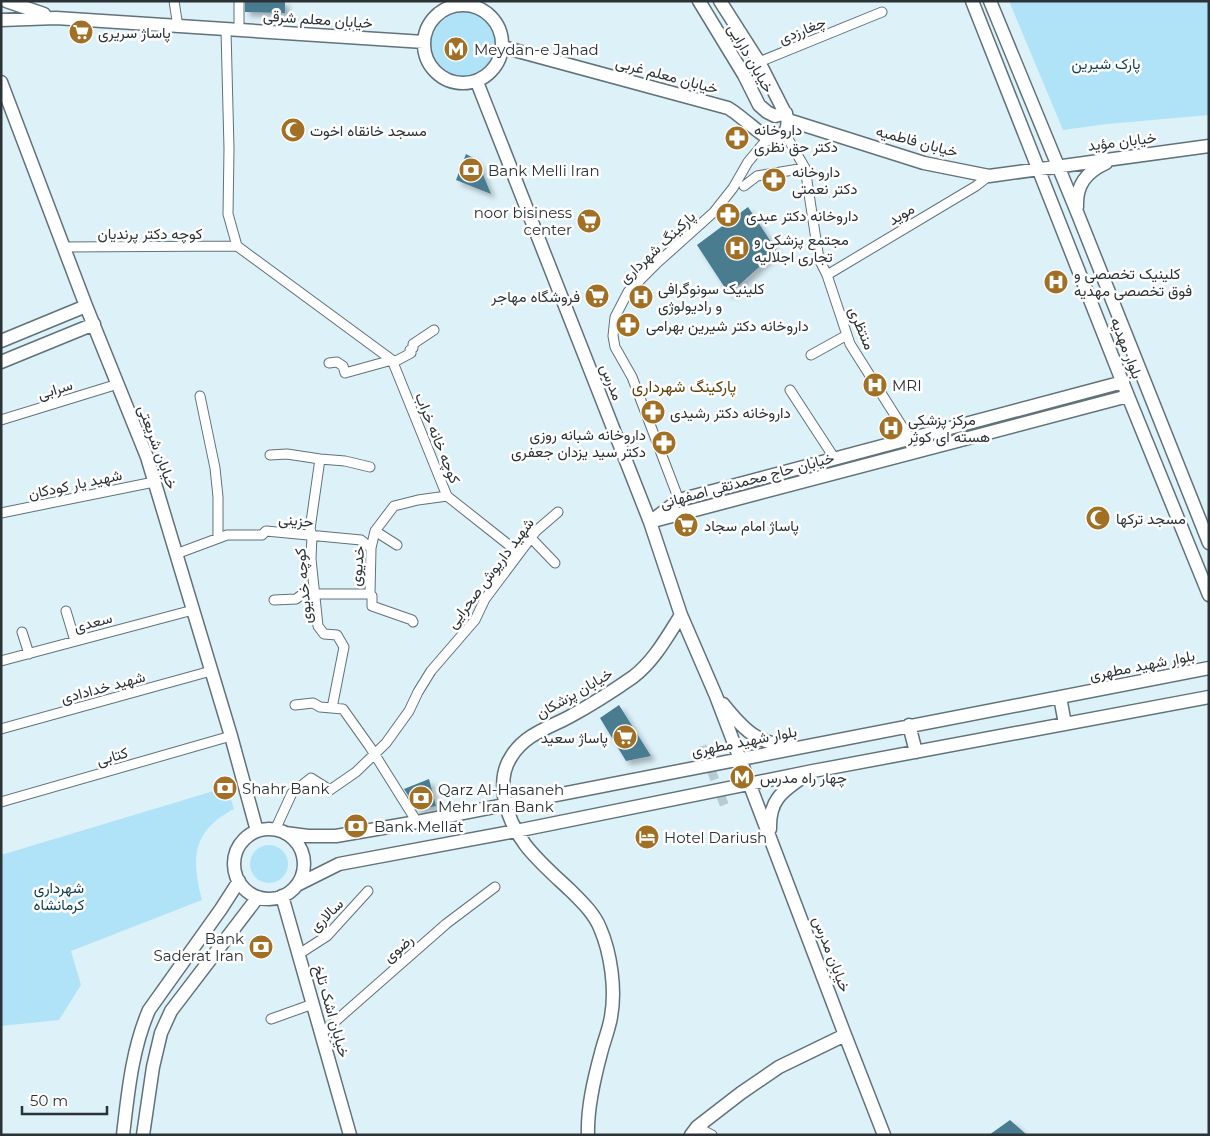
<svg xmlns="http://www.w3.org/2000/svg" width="1210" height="1136" viewBox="0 0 1210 1136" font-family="Montserrat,Vazirmatn,sans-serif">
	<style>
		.green { fill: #b0e3f7 }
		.building { fill: #487c8f; filter: url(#shadow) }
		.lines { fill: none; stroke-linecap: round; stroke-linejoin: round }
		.street-tunnel { stroke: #b9cbd2; stroke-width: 9; stroke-dasharray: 9 4.5; stroke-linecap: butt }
		.street-casing { stroke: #617279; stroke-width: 11 }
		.secondary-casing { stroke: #617279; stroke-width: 15 }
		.street { stroke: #fff; stroke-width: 9 }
		.secondary { stroke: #fff; stroke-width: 12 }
		.labels { text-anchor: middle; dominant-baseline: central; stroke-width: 5; stroke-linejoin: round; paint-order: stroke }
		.street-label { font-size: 15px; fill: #2b3336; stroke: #fff }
		.poi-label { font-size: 15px; fill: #2b3336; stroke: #fff; text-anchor: start }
		.park-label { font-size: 15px; fill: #0d3c4c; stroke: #fff }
		.neighbourhood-label { font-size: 16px; fill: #62410a; stroke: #fff }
	</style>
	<defs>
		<filter id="shadow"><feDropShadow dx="4.5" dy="4.5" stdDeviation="2.5" flood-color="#0004"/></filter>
	</defs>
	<rect width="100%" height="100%" fill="#ddf1f9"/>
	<!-- green -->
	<path class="green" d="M1009,1H1209V115L1107,124L1063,130Z
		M428 45a35 35 0 1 1 70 0a35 35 0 1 1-70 0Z
		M227,787L234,809C192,831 191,858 202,900L71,951L81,985L59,1020L1,1026V855Z
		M250 864a19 19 0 1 1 38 0a19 19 0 1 1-38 0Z"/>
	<!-- building -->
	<path class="building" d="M245,1H285V13L245,12Z
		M466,154L477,160L491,194L456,180Z
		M748,207L777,251L729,294L697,245Z
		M619,705L651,756L626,761L600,718Z
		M429,779L436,806L417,810L404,789Z
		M1010,1120L1027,1135H989Z"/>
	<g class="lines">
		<!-- street-tunnel -->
		<path class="street-tunnel" d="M702,746L725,807"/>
		<defs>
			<path id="street" d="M174,1L178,27
				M239,1V30
				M226,30L229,149L228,214L237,246L392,360
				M759,62L882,12
				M784,132L805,168L819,259L827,275L850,344L910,439
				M744,186L757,176L805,168
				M64,247L237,246
				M827,275L976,186L989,176
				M811,355L847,335
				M392,360L447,496L519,553
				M329,363L337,362L343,366L345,373L392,360L396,361L411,353L410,350L413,348V344L434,330
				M790,390L835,459
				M200,396L215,468L218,497V538
				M1,420L118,384
				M270,455L287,454L320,459L310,529L312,535L311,559L318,626L324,634L337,635L344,647L332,708
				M320,459L345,461L370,467
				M679,500L632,377L615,347L613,336L615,317L628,292L656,264L714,212L733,188L748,162L768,138
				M1,513L154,482
				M375,531L397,545
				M531,538L555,563
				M176,554L227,535H262L266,531L361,540L371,548
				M370,594L372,596V606L412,620L413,622
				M274,600L296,599L300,596L315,594H370L371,548L375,531L394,506L418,500L447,496
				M66,611L75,641
				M22,632L29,654
				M1,661L193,610
				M295,705L313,703L320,707L343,709L370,747L417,822
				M1,729L211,671
				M1,802L231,736
				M275,830L292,793L311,778L330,790L356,772L386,743L409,711L418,692L431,671L475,620L485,599L536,531L558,512
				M299,954L327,936L368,891
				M271,1019L313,1004
				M322,1033L446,924L495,887
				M697,1127L712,1135"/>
			<path id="secondary" d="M6,1L44,14
				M699,1L744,75L759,105L767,112L775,116L786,113
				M972,1L1128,396L1209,595
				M990,1L1077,212L1209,543
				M424 44a39 39 0 1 1 78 0a39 39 0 1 1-78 0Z
				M1,20L56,18L424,42
				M503,47L728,108C739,114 763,137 770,139C774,140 779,138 782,135C787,131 788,123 787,117L759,62L720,1
				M1,82L86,306L147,457L231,736L257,831
				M477,82L650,522L681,615L716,696L845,1035L884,1135
				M788,120L924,163L989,176L1209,146
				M1077,207C1076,185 1086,172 1106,163
				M1,341L86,306
				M1,362L94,324
				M657,520L1128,396
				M650,522L679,500L1123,382
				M1060,697L1065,724
				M723,704C743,729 757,744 790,746
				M909,725L916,752
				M770,829C769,799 783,791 806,775
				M234 864a35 35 0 1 1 70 0a35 35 0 1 1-70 0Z
				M285,833L308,836H336L417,822L1209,668
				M297,885L339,864L516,831L813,771L1209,697
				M282,896L350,1135
				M123,1135C128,1093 132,1049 149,1010L221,909L239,881
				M143,1135L153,1067L161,1033L171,1011L258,897
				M588,1135C587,1108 594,1079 601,1053C604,1041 609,1029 611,1017C616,990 611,953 600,928C594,913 581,901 570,890C540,862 511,839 504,796C502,782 503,769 511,757C524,735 548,728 569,717C591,705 613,691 633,677C654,661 667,637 681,615
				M691,1135L697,1127L741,1093L779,1067L845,1035"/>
		</defs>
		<!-- street casing -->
		<use href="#street" class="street-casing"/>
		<!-- secondary casing -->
		<use href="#secondary" class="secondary-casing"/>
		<!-- street -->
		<use href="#street" class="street"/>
		<!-- secondary -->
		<use href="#secondary" class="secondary"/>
	</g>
	<!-- icons -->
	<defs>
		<symbol id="supermarket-disc" viewBox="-11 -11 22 22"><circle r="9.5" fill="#a17025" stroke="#fff"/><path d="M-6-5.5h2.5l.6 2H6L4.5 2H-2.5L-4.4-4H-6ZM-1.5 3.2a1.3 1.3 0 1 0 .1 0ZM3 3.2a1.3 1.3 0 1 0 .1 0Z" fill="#fff"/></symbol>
		<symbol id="metro-disc" viewBox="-11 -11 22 22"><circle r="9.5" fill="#a17025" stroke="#fff"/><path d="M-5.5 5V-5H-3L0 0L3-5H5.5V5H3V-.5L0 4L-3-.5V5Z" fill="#fff"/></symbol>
		<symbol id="mosque-disc" viewBox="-11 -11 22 22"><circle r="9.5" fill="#a17025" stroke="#fff"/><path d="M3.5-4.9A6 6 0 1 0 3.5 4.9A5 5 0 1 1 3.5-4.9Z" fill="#fff"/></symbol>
		<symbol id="pharmacy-disc" viewBox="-11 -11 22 22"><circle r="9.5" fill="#a17025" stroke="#fff"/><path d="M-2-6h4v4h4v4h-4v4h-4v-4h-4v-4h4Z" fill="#fff"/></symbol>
		<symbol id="bank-disc" viewBox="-11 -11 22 22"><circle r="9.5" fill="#a17025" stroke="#fff"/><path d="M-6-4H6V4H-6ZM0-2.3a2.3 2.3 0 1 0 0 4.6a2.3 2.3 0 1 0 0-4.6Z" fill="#fff"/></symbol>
		<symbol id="hospital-disc" viewBox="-11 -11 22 22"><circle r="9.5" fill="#a17025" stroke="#fff"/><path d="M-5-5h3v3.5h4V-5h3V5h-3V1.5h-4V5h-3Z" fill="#fff"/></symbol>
		<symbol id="hotel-disc" viewBox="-11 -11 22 22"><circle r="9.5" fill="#a17025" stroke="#fff"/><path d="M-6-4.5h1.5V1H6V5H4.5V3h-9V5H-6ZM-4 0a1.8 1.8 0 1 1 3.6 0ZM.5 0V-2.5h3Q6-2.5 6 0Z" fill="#fff"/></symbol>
	</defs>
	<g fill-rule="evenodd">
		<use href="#supermarket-disc" x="67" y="18" width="28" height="28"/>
		<use href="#metro-disc" x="442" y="35" width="28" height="28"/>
		<use href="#mosque-disc" x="279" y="116" width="28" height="28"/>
		<use href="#pharmacy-disc" x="723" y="124" width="28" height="28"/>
		<use href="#bank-disc" x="457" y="156" width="28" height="28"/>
		<use href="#pharmacy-disc" x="760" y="166" width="28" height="28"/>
		<use href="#pharmacy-disc" x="714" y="201" width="28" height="28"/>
		<use href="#supermarket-disc" x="575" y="207" width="28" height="28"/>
		<use href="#hospital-disc" x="723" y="234" width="28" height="28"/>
		<use href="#hospital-disc" x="1042" y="268" width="28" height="28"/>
		<use href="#supermarket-disc" x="583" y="282" width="28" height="28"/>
		<use href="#hospital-disc" x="627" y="283" width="28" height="28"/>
		<use href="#pharmacy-disc" x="614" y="311" width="28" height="28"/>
		<use href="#hospital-disc" x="861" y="371" width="28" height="28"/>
		<use href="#pharmacy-disc" x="639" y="398" width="28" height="28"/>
		<use href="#hospital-disc" x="877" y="414" width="28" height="28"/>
		<use href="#pharmacy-disc" x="650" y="429" width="28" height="28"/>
		<use href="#mosque-disc" x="1084" y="504" width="28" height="28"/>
		<use href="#supermarket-disc" x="672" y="511" width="28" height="28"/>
		<use href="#supermarket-disc" x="611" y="723" width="28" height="28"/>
		<use href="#metro-disc" x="728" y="763" width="28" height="28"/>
		<use href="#bank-disc" x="211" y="774" width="28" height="28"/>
		<use href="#bank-disc" x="407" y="784" width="28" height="28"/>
		<use href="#bank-disc" x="342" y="812" width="28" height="28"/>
		<use href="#hotel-disc" x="633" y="823" width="28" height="28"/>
		<use href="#bank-disc" x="247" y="933" width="28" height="28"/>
	</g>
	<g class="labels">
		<!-- street labels -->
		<g class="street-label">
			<text transform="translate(318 19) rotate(4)">خیابان معلم شرقی</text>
			<text transform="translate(802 30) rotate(-22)">چغارزدی</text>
			<text transform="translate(751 58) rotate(60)">خیابان دارایی</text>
			<text transform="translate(667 75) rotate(15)">خیابان معلم غربی</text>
			<text transform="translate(917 141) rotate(15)">خیابان فاطمیه</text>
			<text transform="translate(1122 141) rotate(-7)">خیابان مؤید</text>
			<text transform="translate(901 214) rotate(-31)">موید</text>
			<text x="150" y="233">کوچه دکتر پرندیان</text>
			<text transform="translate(657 247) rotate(-43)">پارکینگ شهرداری</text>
			<text transform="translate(862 328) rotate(67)">منتظری</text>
			<text transform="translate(1127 348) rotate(69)">بلوار مهدیه</text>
			<text transform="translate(612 382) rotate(69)">مدرس</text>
			<text transform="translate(55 389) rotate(-17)">سرابی</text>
			<text transform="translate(438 438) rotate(68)">کوچه خانه خراب</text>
			<text transform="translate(158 447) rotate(70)">خیابان شریعتی</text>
			<text transform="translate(747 480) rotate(-15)">خیابان حاج محمدتقی اصفهانی</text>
			<text transform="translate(75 484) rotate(-12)">شهید یار کودکان</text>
			<text transform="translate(296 520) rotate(5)">حزینی</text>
			<text transform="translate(357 566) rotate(-84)">خدیوی</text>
			<text transform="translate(490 573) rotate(-53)">شهید داریوش صحرایی</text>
			<text transform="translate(303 586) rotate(-95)">کوچه خدیوی</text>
			<text transform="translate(93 622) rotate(-15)">سعدی</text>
			<text transform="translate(1142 665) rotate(-11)">بلوار شهید مطهری</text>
			<text transform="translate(103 687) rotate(-15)">شهید خدادادی</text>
			<text transform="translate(574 693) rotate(-30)">خیابان پزشکان</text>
			<text transform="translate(744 741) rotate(-11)">بلوار شهید مطهری</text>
			<text transform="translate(112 756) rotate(-16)">کتابی</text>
			<text transform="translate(326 915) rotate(-44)">سالاری</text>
			<text transform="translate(398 948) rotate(-41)">رضوی</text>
			<text transform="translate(832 954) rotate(69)">خیابان مدرس</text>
			<text transform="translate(332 1011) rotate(74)">خیابان اشک تلخ</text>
		</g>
		<!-- poi labels -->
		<g class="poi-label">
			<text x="98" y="32">پاساژ سریری</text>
			<text x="474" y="49">Meydan-e Jahad</text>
			<text x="754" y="129">داروخانه<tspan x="754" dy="17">دکتر حق نظری</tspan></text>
			<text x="310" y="130">مسجد خانقاه اخوت</text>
			<text x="488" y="170">Bank Melli Iran</text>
			<text x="792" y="171">داروخانه<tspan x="792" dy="17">دکتر نعمتی</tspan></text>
			<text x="572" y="212" text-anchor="end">noor bisiness<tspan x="572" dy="17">center</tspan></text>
			<text x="746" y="215">داروخانه دکتر عبدی</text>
			<text x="754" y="239">مجتمع پزشکی و<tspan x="754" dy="17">تجاری اجلالیه</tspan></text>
			<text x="1074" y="273">کلینیک تخصصی و<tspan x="1074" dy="17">فوق تخصصی مهدیه</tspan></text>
			<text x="658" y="288">کلینیک سونوگرافی<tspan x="658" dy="17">و رادیولوژی</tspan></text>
			<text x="580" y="296" text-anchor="end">فروشگاه مهاجر</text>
			<text x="646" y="325">داروخانه دکتر شیرین بهرامی</text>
			<text x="892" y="385">MRI</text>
			<text x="670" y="412">داروخانه دکتر رشیدی</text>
			<text x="908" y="419">مرکز پزشکی<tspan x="908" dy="17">هسته ای کوثر</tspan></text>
			<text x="646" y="434" text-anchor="end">داروخانه شبانه روزی<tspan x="646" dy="17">دکتر سید یزدان جعفری</tspan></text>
			<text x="1116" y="518">مسجد ترکها</text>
			<text x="704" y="525">پاساژ امام سجاد</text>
			<text x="608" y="737" text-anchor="end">پاساژ سعید</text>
			<text x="760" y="777">چهار راه مدرس</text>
			<text x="242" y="788">Shahr Bank</text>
			<text x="438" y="789">Qarz Al-Hasaneh<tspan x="438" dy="17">Mehr Iran Bank</tspan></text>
			<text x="374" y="826">Bank Mellat</text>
			<text x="664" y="837">Hotel Dariush</text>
			<text x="244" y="938" text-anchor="end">Bank<tspan x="244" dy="17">Saderat Iran</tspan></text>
		</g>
		<!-- park labels -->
		<g class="park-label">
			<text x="1106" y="63">پارک شیرین</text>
			<text x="59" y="887">شهرداری<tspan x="59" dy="17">کرمانشاه</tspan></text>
		</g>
		<!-- neighbourhood labels -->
		<g class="neighbourhood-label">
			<text x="684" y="386">پارکینگ شهرداری</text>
		</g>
	</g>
	<!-- border -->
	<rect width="1210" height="1136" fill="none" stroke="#2b3336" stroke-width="5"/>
	<!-- scale -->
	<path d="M22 1106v8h85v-8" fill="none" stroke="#2b3336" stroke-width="2.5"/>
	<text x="30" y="1106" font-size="15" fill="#2b3336" stroke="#ffffff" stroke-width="4" paint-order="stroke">50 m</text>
</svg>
